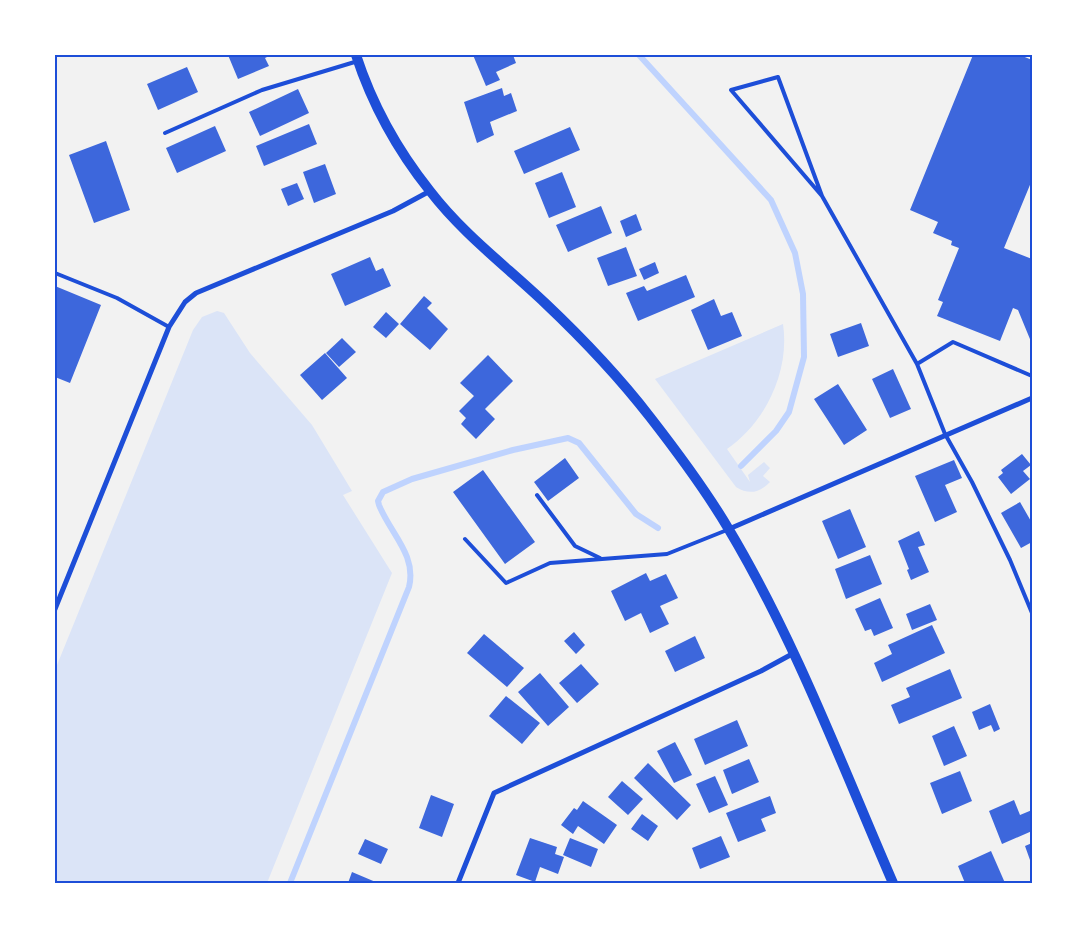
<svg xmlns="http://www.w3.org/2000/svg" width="1087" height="938" viewBox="0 0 1087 938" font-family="Mulish,sans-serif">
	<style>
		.green { fill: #dbe4f7 }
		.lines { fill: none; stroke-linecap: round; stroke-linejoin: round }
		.stream { stroke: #bfd3fe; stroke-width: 6 }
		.building { fill: #3d67dc }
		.service { stroke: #1d4ed8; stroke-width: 4 }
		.minor { stroke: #1d4ed8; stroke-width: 5 }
		.secondary { stroke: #1d4ed8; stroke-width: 10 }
		.neatline { fill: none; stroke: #1d4ed8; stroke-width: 2 }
	</style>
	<rect width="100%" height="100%" fill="#f2f2f2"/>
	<!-- green -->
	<path class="green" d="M217,311L224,313L250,353L312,425L352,491L343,495L392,573L267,883H55V670L193,330L202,317Z
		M783,324C790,371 766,422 727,449L750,482L748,475L764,462L770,468L763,476L770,482C759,493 749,495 736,487L655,379Z"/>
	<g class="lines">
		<!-- stream -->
		<path class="stream" d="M639,55L771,200L795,253L803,294L804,357L789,412L776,431L741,466
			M290,883L409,587C417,555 390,533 379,505L378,501L383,492L412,479L513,450L568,438L579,443L636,514L658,528"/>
	</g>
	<!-- building -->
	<path class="building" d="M228,55H271L265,58L269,66L238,79Z
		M473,55H513L516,63L496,72L500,80L486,86Z
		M973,55H1020L1032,60V180L1004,248L1032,259V344L1018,310L1013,308L1000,341L937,316L943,302L938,300L959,248L951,245L952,241L933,233L938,222L910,210Z
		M187,67L198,92L158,110L147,84Z
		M502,88L504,96L511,93L517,111L490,122L494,135L477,143L464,102Z
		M298,89L309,113L260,136L249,112Z
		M309,124L317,144L264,166L256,146Z
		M215,126L226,151L177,173L166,148Z
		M570,127L580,150L524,174L514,151Z
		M106,141L130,210L94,223L69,155Z
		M325,164L336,194L314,203L303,172Z
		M562,172L576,207L549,218L535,183Z
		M297,183L304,199L288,206L281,189Z
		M601,206L612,233L568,252L556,225Z
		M636,214L642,230L626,237L620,221Z
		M626,247L637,276L608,286L597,258Z
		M370,257L376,271L383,268L391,286L345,306L331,274Z
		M655,262L659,273L644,280L639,269Z
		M686,275L695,297L638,321L626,293L644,286L647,291Z
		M55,286L101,305L70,383L55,377Z
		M424,296L432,303L427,308L448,329L430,350L400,324Z
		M714,299L721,316L732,312L742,336L708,350L691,310Z
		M386,312L399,324L386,338L373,327Z
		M861,323L869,346L838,357L830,334Z
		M342,338L356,352L339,367L326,353Z
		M325,353L347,378L322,400L300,375Z
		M488,355L513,381L485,409L495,419L476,439L461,424L466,418L459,411L474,396L460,383Z
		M893,369L911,409L890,418L872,379Z
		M838,384L867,430L844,445L814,399Z
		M1022,454L1031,465L1023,471L1030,479L1011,494L998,477L1003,473L1001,470Z
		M565,458L579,478L548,501L534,482Z
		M954,460L962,478L945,485L957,512L935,522L915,476Z
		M483,470L535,542L505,564L453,492Z
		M1020,502L1032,523V542L1021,548L1001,513Z
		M850,509L866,547L838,559L822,521Z
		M919,531L925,545L918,547L929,572L911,580L907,570L909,569L898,541Z
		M870,555L882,584L846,599L835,569Z
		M646,573L650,581L666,574L678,598L660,606L669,624L650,633L641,613L625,621L611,591Z
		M880,598L893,628L874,636L871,629L865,631L855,609Z
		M930,604L937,620L912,630L906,614Z
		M932,625L945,653L882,682L874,663L892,654L888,645Z
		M574,632L585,645L576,654L564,641Z
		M484,634L524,668L507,687L467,653Z
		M695,636L705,658L675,672L665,651Z
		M581,664L599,684L577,703L559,683Z
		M950,669L962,698L899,724L891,705L910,697L906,688Z
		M540,673L569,707L548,726L518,692Z
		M506,696L540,723L522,744L489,716Z
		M990,704L1000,729L994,732L991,725L979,730L972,712Z
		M737,720L748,746L705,765L694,739Z
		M954,726L967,756L944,766L932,736Z
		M675,742L692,775L674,783L657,751Z
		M749,759L759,782L732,794L723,770Z
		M648,763L691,805L677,820L634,778Z
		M960,771L972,801L942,814L930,783Z
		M715,776L728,805L709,813L696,784Z
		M622,781L643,799L628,815L608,797Z
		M431,795L454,804L442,837L419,828Z
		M770,796L776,813L761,819L766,831L738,842L726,813Z
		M1014,800L1020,815L1032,810V831L1002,844L989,811Z
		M583,801L617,825L604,844L578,826L573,834L561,825L574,808L577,810Z
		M642,814L658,826L648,841L631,829Z
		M721,836L730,857L700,869L692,848Z
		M530,838L557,847L555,854L564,857L558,874L540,867L535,882L516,875Z
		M570,838L598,849L591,867L563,855Z
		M365,839L388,849L381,864L358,854Z
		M1032,843V859L1030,860L1025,846Z
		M991,851L1005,883H965L958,866Z
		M352,872L378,883H348Z"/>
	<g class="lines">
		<!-- service -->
		<path class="service" d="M165,133L262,90L358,61
			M822,196L778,77L731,90L822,196L917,364L945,434L972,482L1010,560L1032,613
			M55,273L117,298L169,327
			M917,364L953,342L1032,376
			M537,495L575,546L600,558
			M465,539L506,583L550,563L667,554L727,530"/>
		<!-- minor -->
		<path class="minor" d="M729,529L1032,398
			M55,609L169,327L185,302L196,293L393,211L430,191
			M458,883L494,793L761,671L794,653"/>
		<!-- secondary -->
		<path class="secondary" d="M356,55C372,104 398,151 430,191C463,234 506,266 545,303C582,338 619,377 650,417C678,453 705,489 728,528C795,640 841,763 893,883"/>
	</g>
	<!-- border -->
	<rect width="1087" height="938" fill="none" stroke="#ffffff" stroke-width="112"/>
	<rect x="56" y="56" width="975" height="826" class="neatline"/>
</svg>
